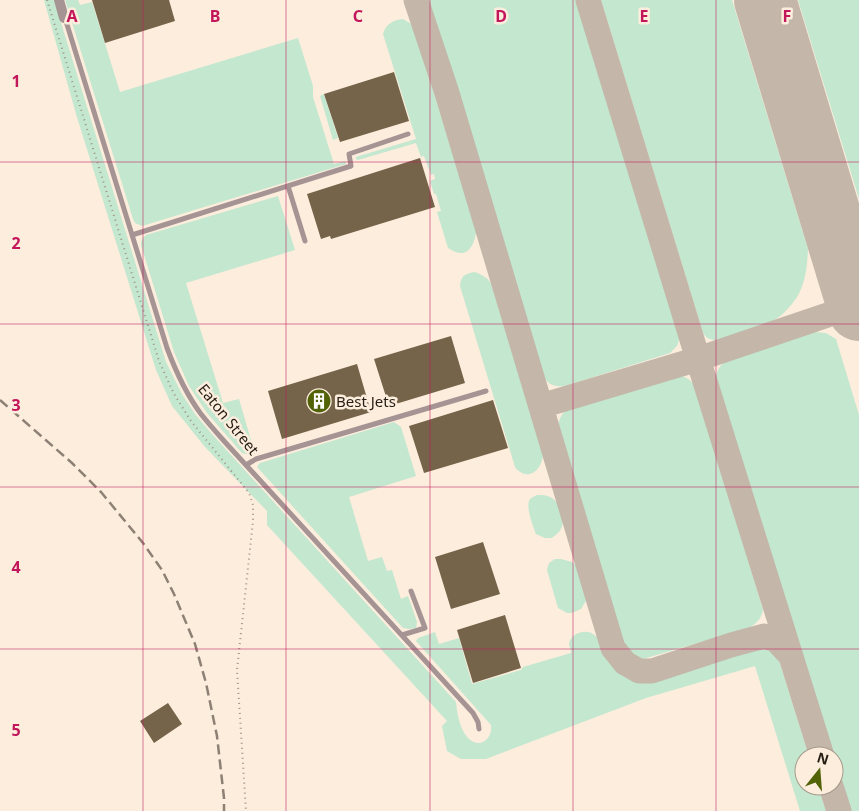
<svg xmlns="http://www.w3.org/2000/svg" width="859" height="811" viewBox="0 0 859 811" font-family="'Noto Sans',sans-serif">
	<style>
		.green { fill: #c3e7cf }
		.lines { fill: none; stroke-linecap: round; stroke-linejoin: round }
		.taxiway { stroke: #c4b7a9; stroke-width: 25 }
		.runway { stroke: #c4b7a9; stroke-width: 62 }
		.building { fill: #75644a }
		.path { stroke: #9e9285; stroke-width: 2; stroke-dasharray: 1 4; stroke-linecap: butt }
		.lane { stroke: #a59493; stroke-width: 5 }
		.street { stroke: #a59493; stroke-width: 10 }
		.rail { stroke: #8d8175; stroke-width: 2.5; stroke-dasharray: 10 5; stroke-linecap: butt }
		.grid { fill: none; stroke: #c2185b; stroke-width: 1; stroke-opacity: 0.55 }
		.labels { text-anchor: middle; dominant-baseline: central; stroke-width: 5; stroke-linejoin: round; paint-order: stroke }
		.poi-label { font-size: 15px; fill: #271e15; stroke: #fceddd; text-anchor: start }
		.street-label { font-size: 15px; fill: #271e15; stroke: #fceddd }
		.grid-label { font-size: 16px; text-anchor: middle; font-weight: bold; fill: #c2185b; stroke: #fceddd; stroke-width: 5; stroke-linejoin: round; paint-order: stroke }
	</style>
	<rect width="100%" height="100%" fill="#fceddd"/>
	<!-- green -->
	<path class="green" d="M44,0H54L166,362L182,394L195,414L211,433L456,702C457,713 460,731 469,739C480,749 493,739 491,725L416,641L418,638L435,632L439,644L459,638L472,684L521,670L523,667L571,653C571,650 570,648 569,645C569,634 585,628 593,634C600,638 602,646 605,654C615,678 637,683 661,677L754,649C765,648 771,650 778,657L809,756H804V786H818L826,811H800L755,666L646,698L486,759H461L447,751L442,726L447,721L267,525V511L205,447L172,406L156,370L76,114Z
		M65,0H78L80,5L92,2L120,92L298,38L313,86V97L334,164L345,161L346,164L142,226L135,223L133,219Z
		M429,0H578L680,337L677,346L670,353L568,385C557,388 548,386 543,375L428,5Z
		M601,0H732L808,249C807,270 805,288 792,304C786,311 779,318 771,322C762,327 726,340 716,340C710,340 706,338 703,333Z
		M798,0H859V199Z
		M403,19L413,25L415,31L476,230C476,239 471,254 460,253C456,253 452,250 448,248L437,212L441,211L436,194H434L430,181L435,179L434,174L431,175L424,156L421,157L416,143L358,160L356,159V157L359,156L416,139L383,34C386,24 393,20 403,19Z
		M324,94L338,138L333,140L320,96Z
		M278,196L295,250L186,283L223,403L239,399L255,454L250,455L242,453L207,413L189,386L174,352L141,245C141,241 142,238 146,235Z
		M474,272C482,274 488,278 492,285L543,450C543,454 543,459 541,463C536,476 523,478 515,467L460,286C461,276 464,274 474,272Z
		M814,332L826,333L836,339L859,415V811H848L834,765V756H831L716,377C717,369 721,365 726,360Z
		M674,375C686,375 693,381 698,391L763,610C761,619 757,623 749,628L643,659L631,655L624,646L558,429C558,419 562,412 570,407Z
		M394,422L401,427L416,476L349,497L368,561L382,557L387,571L392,570L401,599L408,596L417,622L416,628L409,629L403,628L257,467L260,463Z
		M537,495C541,495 546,495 550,497C561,502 566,518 561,529C559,533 555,535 552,538H545L536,534C533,526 525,506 530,499C532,497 535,496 537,495Z
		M555,559H561L572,562L579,568L586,592L587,599L581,609L572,613H567L558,608L547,570L549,563Z"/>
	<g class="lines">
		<!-- taxiway -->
		<path class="taxiway" d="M416,0L447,93L613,648L625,663L639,671H652L731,645L764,636L776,640L790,655
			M588,0L698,359L822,756
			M541,406L698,359L857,305
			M831,786L839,811"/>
		<!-- runway -->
		<path class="runway" d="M765,0L859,310"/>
	</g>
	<!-- building -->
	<path class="building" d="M92,0H169L175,21L105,43Z
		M394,72L409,121L340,142L324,94Z
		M420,158L435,207L331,239L330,236L321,239L307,194Z
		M451,336L465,383L389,406L374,359Z
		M357,364L371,412L282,439L268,391Z
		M493,400L508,448L424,473L409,426Z
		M483,542L500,594L451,609L435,557Z
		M505,615L521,668L473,683L457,630Z
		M168,703L182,724L154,743L140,721Z"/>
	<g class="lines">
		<!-- path -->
		<path class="path" d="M47,0L159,361L174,394L191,421L249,493L253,505V521L237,670L246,811"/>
		<!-- lane -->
		<path class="lane" d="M65,18L167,348C176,372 186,394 201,414C208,423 216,432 224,441L473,713L478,722L479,729
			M288,186L305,241
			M132,235L351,166L349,154L408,134
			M246,465L256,459L486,391
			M402,635L425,628L411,591"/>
		<!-- street -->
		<path class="street" d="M59,0L64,18"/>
		<!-- rail -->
		<path class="rail" d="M0,400L72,463L101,492L143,543L162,570L174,594L195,644L206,683L217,736L224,798V811"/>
	</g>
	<!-- grid -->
	<path class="grid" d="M143,0V811M286,0V811M430,0V811M573,0V811M716,0V811M0,162H859M0,324H859M0,487H859M0,649H859"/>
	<!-- icons -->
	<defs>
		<symbol id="building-disc" viewBox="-11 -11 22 22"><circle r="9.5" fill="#526207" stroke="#fceddd"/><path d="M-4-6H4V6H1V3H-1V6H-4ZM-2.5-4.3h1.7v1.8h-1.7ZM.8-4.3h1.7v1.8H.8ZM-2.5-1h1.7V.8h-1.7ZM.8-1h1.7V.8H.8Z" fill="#fff"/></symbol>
	</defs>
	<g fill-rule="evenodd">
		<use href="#building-disc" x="305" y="387" width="28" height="28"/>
	</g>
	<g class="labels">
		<!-- poi labels -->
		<g class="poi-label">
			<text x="336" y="401">Best Jets</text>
		</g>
		<!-- street labels -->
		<g class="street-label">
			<text transform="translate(229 419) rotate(51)">Eaton Street</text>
		</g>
	</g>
	<g class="grid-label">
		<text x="72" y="22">A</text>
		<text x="215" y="22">B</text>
		<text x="358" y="22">C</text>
		<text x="501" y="22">D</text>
		<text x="644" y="22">E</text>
		<text x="787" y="22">F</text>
		<text x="16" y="87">1</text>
		<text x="16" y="249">2</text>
		<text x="16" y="411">3</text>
		<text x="16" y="573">4</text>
		<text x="16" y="736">5</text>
	</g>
	<!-- north arrow -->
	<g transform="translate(819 771) rotate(17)"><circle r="24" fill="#fceddd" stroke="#a79a8d"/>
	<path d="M0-4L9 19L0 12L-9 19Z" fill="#526207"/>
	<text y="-8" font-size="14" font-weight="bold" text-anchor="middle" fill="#271e15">N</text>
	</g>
</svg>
